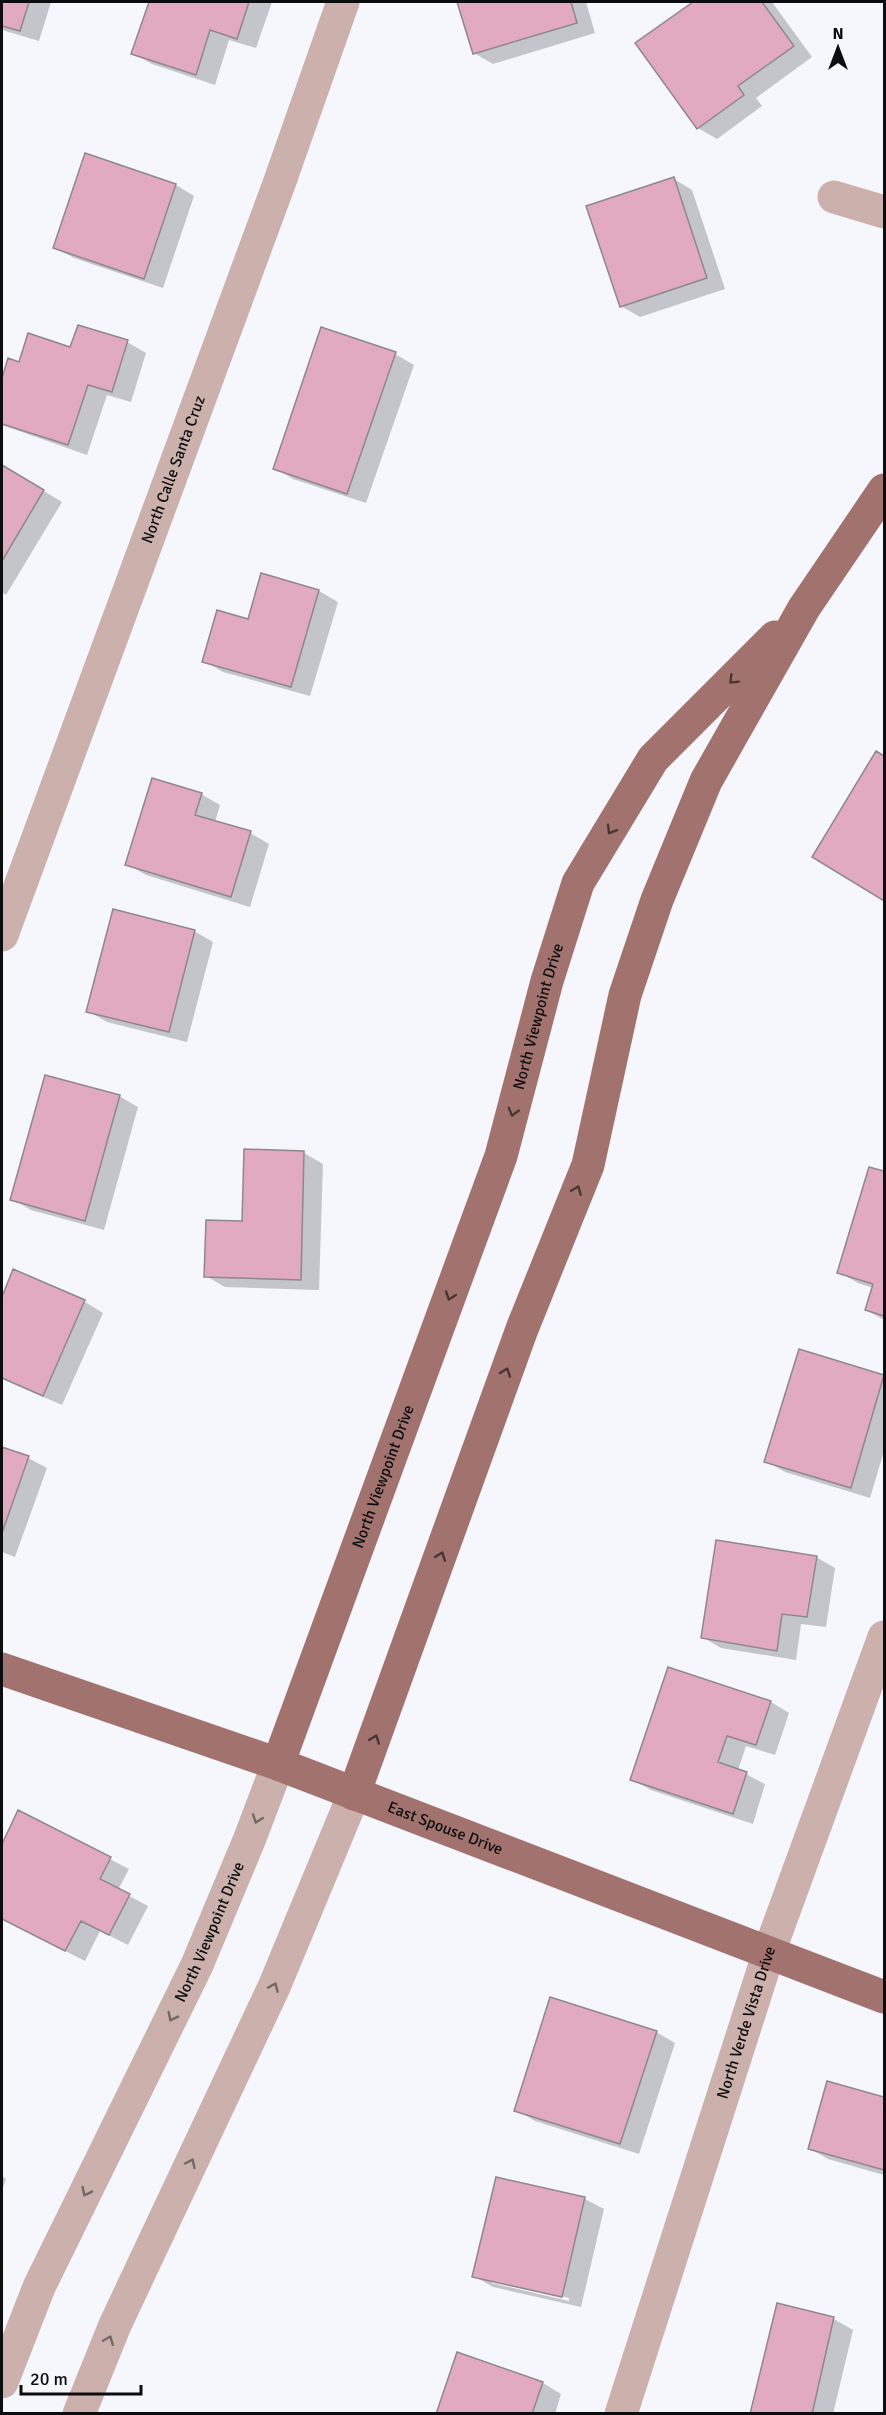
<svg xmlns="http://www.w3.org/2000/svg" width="886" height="2415" viewBox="0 0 886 2415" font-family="Signika,sans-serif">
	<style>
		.shadow { fill: #0003; fill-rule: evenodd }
		.building { fill: #e2aac0; stroke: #8e888a; stroke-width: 1.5 }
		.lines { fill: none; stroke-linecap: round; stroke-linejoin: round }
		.minor { stroke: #cbb0ac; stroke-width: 33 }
		.major { stroke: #a2736e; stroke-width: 33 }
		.oneway { stroke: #483634 }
		.oneway2 { stroke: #756765 }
		.labels { text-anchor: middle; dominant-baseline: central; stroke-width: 6; stroke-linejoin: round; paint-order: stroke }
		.street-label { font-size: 16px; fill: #0c0d0e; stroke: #f6f7fd }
	</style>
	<rect width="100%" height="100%" fill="#f6f7fd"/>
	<!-- shadow -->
	<path class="shadow" d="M2,2H51L39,41L2,30Z
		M150,2H272L256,48L229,40L215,85L152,64L133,53Z
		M458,2H586L595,33L493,64L474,53Z
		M696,2H772L812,57L756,98L762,106L717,139L698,128L637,44Z
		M86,155L176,185L194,196L163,288L74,258L55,248Z
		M674,179L692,190L725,289L640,317L621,306Z
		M127,342L146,353L131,402L107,395L87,455L2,425V383L9,360L20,364L71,349Z
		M395,354L414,365L366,503L293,479L275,468Z
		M2,466L62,502L6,595L2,592Z
		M262,575L319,591L338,602L310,696L223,672L204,661L249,621Z
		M877,753L884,758V899L814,857Z
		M201,794L220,805L215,822L250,833L269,844L250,907L146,875L127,864Z
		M194,931L213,942L187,1042L107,1022L88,1011Z
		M119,1096L138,1107L104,1230L31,1210L12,1199Z
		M304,1153L323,1164L319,1290L225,1287L206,1276L244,1222Z
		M870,1169L884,1173V1320L866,1310L873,1288L858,1283L839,1272Z
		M14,1271L85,1302L103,1313L62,1405L2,1379V1300Z
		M800,1351L884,1376V1451L870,1498L785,1472L766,1461Z
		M2,1448L28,1458L47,1468L15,1557L2,1552Z
		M816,1557L835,1568L826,1627L801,1624L796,1660L721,1648L702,1637Z
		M669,1668L771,1702L789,1713L775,1755L746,1746L738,1770L765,1784L753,1824L651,1790L632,1779Z
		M19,1812L129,1869L118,1890L148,1906L128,1945L100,1931L85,1961L2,1919V1847Z
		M656,2032L675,2043L639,2154L535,2121L516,2110Z
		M828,2083L884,2099V2175L828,2159L809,2148Z
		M2,2176L6,2179L2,2191Z
		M497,2178L585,2199L604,2209L581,2307L493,2287L474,2276ZM492,2280L569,2298V2301L492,2283Z
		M778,2305L834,2319L853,2330L833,2414H752Z
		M543,2383L561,2394L555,2414H438Z"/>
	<!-- building -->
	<path class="building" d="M2,2H29L20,31L2,26Z
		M149,2H249L237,39L210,30L196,75L131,54Z
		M457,2H571L577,23L473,54Z
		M693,2H762L794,46L738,86L744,95L697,129L635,43Z
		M85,153L176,184L144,279L53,248Z
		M674,177L707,278L620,307L586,206Z
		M78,325L128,340L112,392L88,385L68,445L2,424V378L8,358L19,362L28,333L70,347Z
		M321,327L396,352L347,494L273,469Z
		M2,465L44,490L2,561Z
		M261,573L319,590L291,687L202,662L217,610L248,619Z
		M876,751L884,756V901L812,857Z
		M152,778L202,793L195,815L251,831L231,897L125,865Z
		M113,909L195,930L169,1032L86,1012Z
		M45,1075L120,1095L85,1221L10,1200Z
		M244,1149L304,1151L301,1280L204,1277L206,1220L242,1221Z
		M869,1167L884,1171V1316L865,1310L873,1284L837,1273Z
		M13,1269L85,1300L43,1396L2,1378V1297Z
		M799,1349L884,1375L851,1488L764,1462Z
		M2,1447L29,1456L2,1533Z
		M716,1540L817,1556L807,1617L782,1614L777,1651L701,1638Z
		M668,1667L771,1701L756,1745L727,1736L718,1762L747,1772L733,1814L630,1780Z
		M18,1810L111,1857L100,1879L130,1894L109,1935L81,1921L65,1951L2,1919V1844Z
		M550,1997L657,2031L620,2144L514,2111Z
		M827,2081L884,2097V2170L808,2149Z
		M496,2177L585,2197L562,2297L472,2277Z
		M777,2303L834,2317L812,2414H750Z
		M457,2352L543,2382L532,2414H436Z"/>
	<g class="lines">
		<!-- minor -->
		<g class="minor">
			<path d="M834,197L884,212"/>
			<path id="s1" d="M2,935L280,181L343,2"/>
			<path id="s2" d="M2,2382L39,2287L197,1965L250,1838L278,1764"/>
			<path d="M79,2414L115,2325L274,1987L354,1794"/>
			<path id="s3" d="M621,2414L769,1952L884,1637"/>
		</g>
		<!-- major -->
		<g class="major">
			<path id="s4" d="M2,1669L278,1764L884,1997"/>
			<path id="s5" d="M278,1764L501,1156L547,981L578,883L653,759L775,637"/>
			<path d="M354,1794L522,1329L588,1165L625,995L657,900L706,781L804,608L884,490"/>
		</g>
	</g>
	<!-- one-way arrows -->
	<defs><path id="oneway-chevron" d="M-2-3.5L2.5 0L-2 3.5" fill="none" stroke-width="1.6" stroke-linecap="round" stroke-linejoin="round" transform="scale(1.5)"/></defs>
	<g class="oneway">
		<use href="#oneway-chevron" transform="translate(733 680) rotate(135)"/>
		<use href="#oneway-chevron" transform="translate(611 830) rotate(121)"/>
		<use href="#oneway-chevron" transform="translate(513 1112) rotate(105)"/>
		<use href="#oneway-chevron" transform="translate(577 1190) rotate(-68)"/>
		<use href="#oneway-chevron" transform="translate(450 1296) rotate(110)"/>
		<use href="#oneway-chevron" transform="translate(506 1372) rotate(-70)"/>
		<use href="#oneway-chevron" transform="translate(441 1556) rotate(-70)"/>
		<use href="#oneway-chevron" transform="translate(375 1739) rotate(-69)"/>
	</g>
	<g class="oneway2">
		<use href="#oneway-chevron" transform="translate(257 1819) rotate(110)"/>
		<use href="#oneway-chevron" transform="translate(274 1987) rotate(-66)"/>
		<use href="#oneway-chevron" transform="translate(172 2017) rotate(116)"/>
		<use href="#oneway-chevron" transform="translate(191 2163) rotate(-65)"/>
		<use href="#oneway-chevron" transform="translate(86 2192) rotate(116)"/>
		<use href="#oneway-chevron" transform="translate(109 2340) rotate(-68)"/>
	</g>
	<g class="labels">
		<!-- street labels -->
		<g class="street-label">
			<text stroke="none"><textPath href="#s1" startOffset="496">North Calle Santa Cruz</textPath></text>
			<text stroke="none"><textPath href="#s5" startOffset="792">North Viewpoint Drive</textPath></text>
			<text stroke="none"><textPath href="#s5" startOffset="306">North Viewpoint Drive</textPath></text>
			<text stroke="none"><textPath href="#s4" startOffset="471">East Spouse Drive</textPath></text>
			<text stroke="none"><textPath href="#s2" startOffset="496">North Viewpoint Drive</textPath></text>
			<text stroke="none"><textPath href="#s3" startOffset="411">North Verde Vista Drive</textPath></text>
		</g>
	</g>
	<!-- border -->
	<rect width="886" height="2415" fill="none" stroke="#0c0d0e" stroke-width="6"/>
	<!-- north arrow -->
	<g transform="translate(838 48)" stroke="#f6f7fd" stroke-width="4.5" paint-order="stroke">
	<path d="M0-4.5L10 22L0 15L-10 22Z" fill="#0c0d0e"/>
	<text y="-9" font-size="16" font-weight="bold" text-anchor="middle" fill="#0c0d0e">N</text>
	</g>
	<!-- scale -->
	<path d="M21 2385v9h120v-9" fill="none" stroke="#0c0d0e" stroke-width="3"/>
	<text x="30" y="2385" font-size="18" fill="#0c0d0e" stroke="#f6f7fd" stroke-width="4.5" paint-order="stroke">20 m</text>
</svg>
